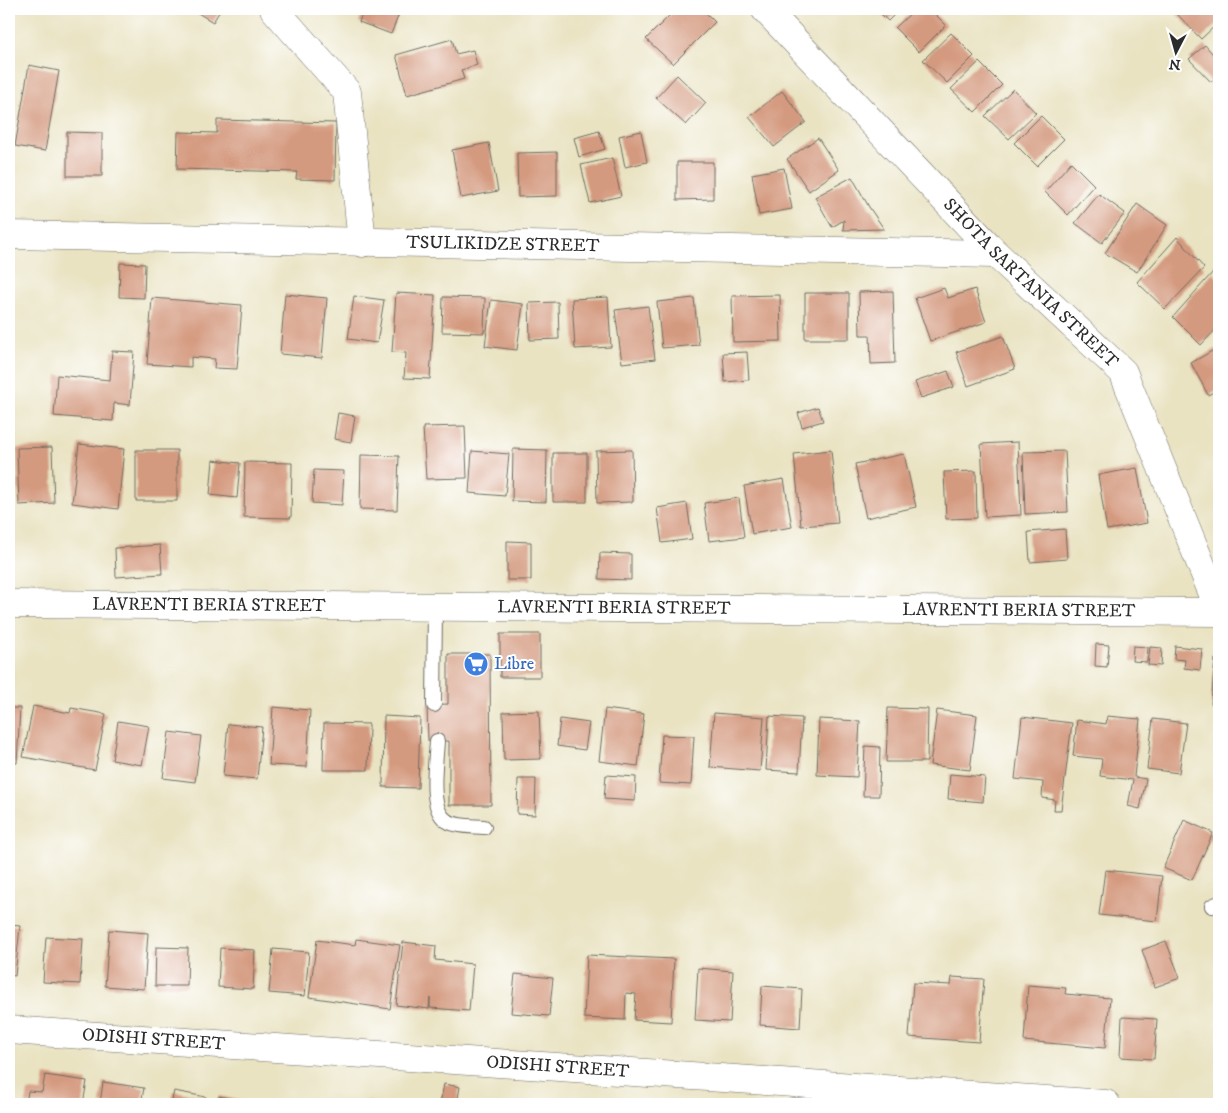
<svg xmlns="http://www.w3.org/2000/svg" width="1228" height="1113" viewBox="0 0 1228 1113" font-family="'IM FELL DW Pica',serif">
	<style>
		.building { fill: #d49a7f }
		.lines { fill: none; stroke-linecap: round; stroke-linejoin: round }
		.lane-casing { stroke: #6e6b60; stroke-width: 16 }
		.street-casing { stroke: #6e6b60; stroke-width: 29 }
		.secondary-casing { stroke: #6e6b60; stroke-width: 29 }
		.lane { stroke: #fff; stroke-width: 14 }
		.street { stroke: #fff; stroke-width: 28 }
		.secondary { stroke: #fff; stroke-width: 28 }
		.labels { text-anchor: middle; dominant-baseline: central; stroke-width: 4; stroke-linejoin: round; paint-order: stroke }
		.street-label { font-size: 18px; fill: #2b2b2b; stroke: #fff }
		.shop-label { font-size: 18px; fill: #366cbe; stroke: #fff; text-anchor: start }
	</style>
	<rect width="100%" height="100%" fill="#fff"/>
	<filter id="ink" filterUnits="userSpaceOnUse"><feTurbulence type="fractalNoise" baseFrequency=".02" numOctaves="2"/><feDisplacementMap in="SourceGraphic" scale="10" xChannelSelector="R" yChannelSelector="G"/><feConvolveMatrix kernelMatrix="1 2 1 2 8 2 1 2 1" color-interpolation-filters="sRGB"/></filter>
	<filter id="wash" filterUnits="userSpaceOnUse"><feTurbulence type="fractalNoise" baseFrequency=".0096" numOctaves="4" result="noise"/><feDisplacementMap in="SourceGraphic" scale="20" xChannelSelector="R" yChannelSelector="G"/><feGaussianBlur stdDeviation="1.12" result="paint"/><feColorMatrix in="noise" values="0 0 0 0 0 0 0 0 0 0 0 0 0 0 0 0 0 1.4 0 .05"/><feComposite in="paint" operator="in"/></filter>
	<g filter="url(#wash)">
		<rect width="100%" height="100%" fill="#e9e3c2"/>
		<g id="blocks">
			<!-- building -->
			<path class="building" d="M191,9H221L213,22Z
				M364,9H401L391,34L359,22Z
				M676,9H702L715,22L673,64L646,39Z
				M876,9H900L888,21Z
				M915,9H930L946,25L919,52L895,28Z
				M1179,9H1219V22L1201,39L1175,12Z
				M951,33L974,56L947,83L923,60Z
				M452,39L456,54L473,50L477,65L461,70L464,79L407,95L396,55Z
				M1205,45L1219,61V75L1211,82L1189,59Z
				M979,62L1002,85L975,112L951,89Z
				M29,65L59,71L45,151L15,146Z
				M677,75L706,103L686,125L656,98Z
				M1013,89L1036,113L1009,139L985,116Z
				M782,91L806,122L774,147L749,117Z
				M1041,116L1064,139L1037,166L1014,143Z
				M217,120L336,123L335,180L296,179L297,172L177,169L178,132L217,133Z
				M599,131L605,149L579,157L574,138Z
				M641,131L647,162L625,167L619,136Z
				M67,132L102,133V176H67Z
				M818,138L839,170L809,191L787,159Z
				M489,143L498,191L461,198L452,150Z
				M557,152V196L518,197L517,153Z
				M612,158L621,196L590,203L581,165Z
				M677,162H713V199L677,200Z
				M1071,162L1094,185L1068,215L1045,192Z
				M784,168L792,209L759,215L752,174Z
				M852,177L869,207L884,229L843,230L844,220L832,227L815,197Z
				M1099,194L1125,213L1102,243L1075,223Z
				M1137,204L1167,225L1137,272L1105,253Z
				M1177,237L1204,268L1165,309L1137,282Z
				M120,263L145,264L144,298L119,297Z
				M1213,272L1219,280V326L1201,345L1173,317Z
				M944,288L948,298L975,289L986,322L930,341L915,298Z
				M893,291L895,363L871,364L870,335H860L859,292Z
				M396,293L435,295L430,379L404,378L406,353L392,352Z
				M805,293H849V339H805Z
				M285,294L327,298L322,358L280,354Z
				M780,295L781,341L733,342L732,296Z
				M354,296L384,300L377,343L348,339Z
				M443,297L485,298L484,333L442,332Z
				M608,297L611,347L575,349L572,299Z
				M152,298L242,305L237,369L214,368L215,359L191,357V367L147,364Z
				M694,298L699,345L662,348L657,302Z
				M491,300L523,304L517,350L485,346Z
				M558,302L559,339L530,340L529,303Z
				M648,306L655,359L622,363L615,310Z
				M1003,336L1015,369L968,386L956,352Z
				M1219,347V389L1208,395L1191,363Z
				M112,351L134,352L130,405L114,403L113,421L54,416L57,375L110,380Z
				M747,352L749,380L725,382L723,353Z
				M948,371L954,387L921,398L915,382Z
				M818,407L823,421L802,427L798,413Z
				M338,413L355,416L351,442L334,439Z
				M465,426L467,478L426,479L423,427Z
				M1018,442L1021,515L985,517L981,444Z
				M79,444L124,449L118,509L72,503Z
				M52,447L54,503L19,505L17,448Z
				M513,449L547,450L546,502L512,501Z
				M136,450H177V501H136Z
				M632,450L633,502L597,503L596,451Z
				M831,450L838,523L801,526L794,454Z
				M472,451L509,454L505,496L469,493Z
				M1065,451L1068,512L1025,514L1023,452Z
				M553,453H587V502H553Z
				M904,454L916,507L866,518L855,464Z
				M361,455L399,456L397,510L360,509Z
				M213,460L240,463L237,498L210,495Z
				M245,462L292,463L291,518L244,517Z
				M1137,468L1147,523L1107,530L1098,475Z
				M314,470L344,471L342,505L312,503Z
				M976,471L977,518L946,519L944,472Z
				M784,479L792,527L752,534L744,486Z
				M739,498L744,537L709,541L704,503Z
				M687,503L692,539L662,543L657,508Z
				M1065,529L1067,559L1030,562L1028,532Z
				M507,541L531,542V580H507Z
				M160,545L162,574L116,577L115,548Z
				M600,553L631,554V580L599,579Z
				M500,634H540V677H500Z
				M1096,644L1109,645L1107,667L1095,666Z
				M1133,646L1148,647L1147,662L1132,661Z
				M1175,646L1202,649L1200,670L1184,668L1185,660L1174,659Z
				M1150,647L1162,648L1161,666L1148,665Z
				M448,654H490L491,805H449V741H428L427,705L448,704Z
				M1215,659H1219V705L1211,704Z
				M33,706L70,713L71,708L106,714L95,770L23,757Z
				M273,707L310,710L307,767L269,765Z
				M9,708H20L17,763H9Z
				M888,708L928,709L927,762H886Z
				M605,709L644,714L638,766L599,761Z
				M937,710L977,715L970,770L930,765Z
				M539,711L541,759L504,760L503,712Z
				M714,713L764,717L760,771L710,767Z
				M384,716L420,718L418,788L383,787Z
				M769,716L802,718L799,772L766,770Z
				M1107,716L1140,719L1134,777L1146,779L1140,809L1128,806L1133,780L1100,776L1102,759L1073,756L1077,720L1106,724Z
				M1022,717L1072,723L1061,810H1054L1055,800L1042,798L1043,782L1015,779Z
				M560,719L589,723L585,750L557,746Z
				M819,719L860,721L857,777L817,775Z
				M1153,719L1186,723L1179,773L1147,769Z
				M118,721L149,726L142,765L112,760Z
				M324,723L369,724L368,770H323Z
				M228,724L262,727L257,779L223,776Z
				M169,732L201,736L195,782L163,778Z
				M662,735L694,736L691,785L659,783Z
				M865,746L880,747L879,796H863Z
				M950,774L985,777L983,802L948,799Z
				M606,775L636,777L635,801L604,799Z
				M518,779H536L535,815L517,814Z
				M9,805L14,806L9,822Z
				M1184,820L1213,833L1192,880L1163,868Z
				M1105,870L1162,876L1157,921L1099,915Z
				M9,925L20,926L15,976L9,975Z
				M109,930L148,933L144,989L105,986Z
				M46,937L83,939L80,984L43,982Z
				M356,939L400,945L390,1009L309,997L317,940L355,945Z
				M1166,941L1180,978L1155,987L1142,950Z
				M403,942L436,946L435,960L473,964L469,1011L430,1008V998L429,1009L396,1005Z
				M156,947L188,948L187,986H155Z
				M220,948L255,950L253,989L218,987Z
				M273,949L309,952L305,996L269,993Z
				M587,955L674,959L671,1022L634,1020L636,994L626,993L625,1020L584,1018Z
				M698,968L733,971L730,1022L695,1020Z
				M515,974L553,978L549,1016L511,1013Z
				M952,977L984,979L979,1042L909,1037L913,983L951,985Z
				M1028,985L1066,988L1065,994L1110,998L1105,1048L1024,1041Z
				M762,986L802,989L800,1028L760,1025Z
				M1122,1017L1157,1019L1154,1059L1120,1057Z
				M45,1075L87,1081L83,1104H26L28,1091L42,1092Z
				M103,1082L144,1088L141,1104H100Z
				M444,1084L460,1087L457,1104H440Z
				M174,1091L206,1097L205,1104H171Z
				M219,1096L252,1103V1104H217Z
				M365,1101L377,1103V1104H364Z"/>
		</g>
	</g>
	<g filter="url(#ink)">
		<use href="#blocks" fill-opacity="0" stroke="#6e6b60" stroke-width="1"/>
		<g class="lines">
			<defs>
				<path id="lane" d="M434,705L435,607
					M437,741C436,763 427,812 449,822C459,827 473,826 484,827
					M1212,906L1219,903"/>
				<g id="street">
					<path d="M274,9L347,92L362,243"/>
					<path id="s1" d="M765,9L996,254L1123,372L1219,609"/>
					<path id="s2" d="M9,235L996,254"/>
					<path id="s3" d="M9,1030L1106,1104"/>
				</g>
				<g id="secondary">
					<path id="s4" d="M9,604L1219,612"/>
				</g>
			</defs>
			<!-- lane casing -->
			<use href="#lane" class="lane-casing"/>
			<!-- street casing -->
			<use href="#street" class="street-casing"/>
			<!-- secondary casing -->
			<use href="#secondary" class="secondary-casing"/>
			<!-- lane -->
			<use href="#lane" class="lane"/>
			<!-- street -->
			<use href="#street" class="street"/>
			<!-- secondary -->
			<use href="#secondary" class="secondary"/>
		</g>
	</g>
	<!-- icons -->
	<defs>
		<symbol id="supermarket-disc" viewBox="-11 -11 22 22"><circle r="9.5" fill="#3f7fe0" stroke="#fff"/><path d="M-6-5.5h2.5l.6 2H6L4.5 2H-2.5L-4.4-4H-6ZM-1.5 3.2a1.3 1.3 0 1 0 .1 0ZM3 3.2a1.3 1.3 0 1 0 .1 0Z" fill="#fff"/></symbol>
	</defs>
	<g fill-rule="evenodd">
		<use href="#supermarket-disc" x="462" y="650" width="28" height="28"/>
	</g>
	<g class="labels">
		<!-- street labels -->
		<g class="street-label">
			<text stroke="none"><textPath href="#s2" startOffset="494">TSULIKIDZE STREET</textPath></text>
			<text stroke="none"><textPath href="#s1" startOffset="382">SHOTA SARTANIA STREET</textPath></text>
			<text stroke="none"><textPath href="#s4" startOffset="200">LAVRENTI BERIA STREET</textPath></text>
			<text stroke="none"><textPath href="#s4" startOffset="605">LAVRENTI BERIA STREET</textPath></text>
			<text stroke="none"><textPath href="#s4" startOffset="1010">LAVRENTI BERIA STREET</textPath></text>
			<text stroke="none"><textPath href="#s3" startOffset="145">ODISHI STREET</textPath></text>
			<text stroke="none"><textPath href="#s3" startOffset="550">ODISHI STREET</textPath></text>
		</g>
		<!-- shop labels -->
		<g class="shop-label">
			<text x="494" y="664">Libre</text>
		</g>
	</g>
	<!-- margin -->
	<rect width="1228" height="1113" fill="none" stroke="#fff" stroke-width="30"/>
	<!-- north arrow -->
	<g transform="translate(1176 52) rotate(186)" stroke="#ffffff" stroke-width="4" paint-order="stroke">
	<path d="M0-4L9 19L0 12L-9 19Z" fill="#2b2b2b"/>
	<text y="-8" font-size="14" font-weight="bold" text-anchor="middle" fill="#2b2b2b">N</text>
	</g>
</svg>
